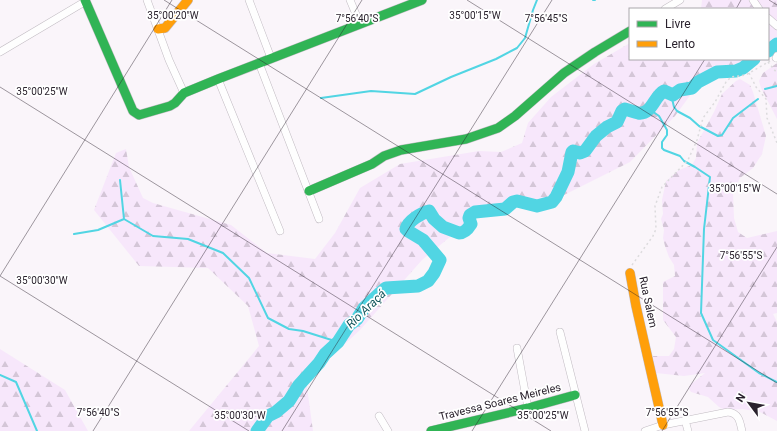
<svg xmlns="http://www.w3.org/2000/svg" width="777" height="431" viewBox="0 0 777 431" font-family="Roboto,sans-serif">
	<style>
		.forest { fill: url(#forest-firs) }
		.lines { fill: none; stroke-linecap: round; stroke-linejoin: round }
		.stream { stroke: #51d5e3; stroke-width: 2 }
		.river { stroke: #51d5e3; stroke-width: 13 }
		.street-casing { stroke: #c2bcc3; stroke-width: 8 }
		.fast-casing { stroke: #c2bcc3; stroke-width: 10 }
		.slow-casing { stroke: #c2bcc3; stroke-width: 10 }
		.path { stroke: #dcdbdd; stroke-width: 1.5; stroke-dasharray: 2 3; stroke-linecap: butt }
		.street { stroke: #fefefe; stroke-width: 7 }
		.fast { stroke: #30b455; stroke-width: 9 }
		.slow { stroke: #ff9f0a; stroke-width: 9 }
		.ticks { fill: none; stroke: #2a222d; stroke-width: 1; stroke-opacity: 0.45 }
		.labels { text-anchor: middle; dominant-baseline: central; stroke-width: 3.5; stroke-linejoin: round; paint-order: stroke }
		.street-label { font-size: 11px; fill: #2a222d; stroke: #fff }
		.water-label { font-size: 12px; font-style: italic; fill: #11545b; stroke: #fff }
		.ticks-label { font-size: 10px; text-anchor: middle; fill: #2a222d; stroke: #fff; stroke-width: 3.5; stroke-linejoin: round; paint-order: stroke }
	</style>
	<defs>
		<pattern id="forest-firs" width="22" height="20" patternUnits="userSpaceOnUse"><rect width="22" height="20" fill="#f7e7fb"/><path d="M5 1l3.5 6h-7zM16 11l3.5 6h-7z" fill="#d4c6d7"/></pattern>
	</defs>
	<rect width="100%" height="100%" fill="#faf5fa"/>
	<!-- forest -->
	<path class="forest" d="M702,0H777V40L768,48V9H701Z
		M630,43V59H757L747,68L697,86L675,116L630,162L548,203L484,209L422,260L360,330L306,380L313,431H189L259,346L248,306L208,268L139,266L94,210L116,153L126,149L129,167L143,198L153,203L231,225L267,253L315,259L335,233L360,188L400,164L479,151L501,152L522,143L528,123L551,97L594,64Z
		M777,63V119L761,88L759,81L763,73Z
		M740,79L750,85L753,92L766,136L762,154L753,168L740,178L733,192L734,218L738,232L747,238L777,231V313L773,314L777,322V421L760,412L743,409L725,410L719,407L708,397L691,392L689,389L690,385L705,373L684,376L656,373L653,356H669L674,349L676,337L663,320V282L675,276L674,265L669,257L665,246L663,238L664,230L661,219L663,214L662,200L666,181L679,170L692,165L696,158L697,143L714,112L722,94L736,81Z
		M0,349L65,390L88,431H0Z"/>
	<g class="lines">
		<!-- stream -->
		<path class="stream" d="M593,0H595
			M765,89L777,86
			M671,94L674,107L677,111L690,118L699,126L718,136L722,135L733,118L758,99
			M321,98L371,91L415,94L451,77L496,59L517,48L525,38L533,10L537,0
			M647,111H652L659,116L667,130V135L662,142V148L664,150L680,156L684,161L695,167L710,177L704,229L701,313L713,340L759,373L777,382
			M120,180L124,219L153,236L188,239L223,253L249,278L268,318L289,329L303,331L338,342
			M74,234L98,230L124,219
			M0,375L16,382L37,431"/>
		<!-- river -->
		<path class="river" d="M768,51L777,44
			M257,431L268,416L276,412L289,401L299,385L319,363L325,354L338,342L349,325L357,319L364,308L379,294L386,288L418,286L428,281L434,273L440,260L423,240L408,231L406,229C408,221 421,213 429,211L434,219L443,227L459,233C464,233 468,229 471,224L469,218L470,215L475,212L505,209L513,202L517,201L537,206L552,202L556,197L568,172L572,152L573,151L580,153L585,151L596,136L607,127L617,122L622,111L625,109C629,110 633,112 638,113C652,115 654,96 664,91L673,95L680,90L692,88L698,82L717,72L736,71L743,68L754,59"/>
		<defs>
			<path id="street" d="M147,0L169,60L184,93
				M249,0L271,58
				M350,0L360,24
				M753,0L759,9
				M665,9L680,0
				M768,18L777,26
				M0,52L86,1
				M776,58L777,56
				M259,63L319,219
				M218,79L280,231
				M560,332L585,431
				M517,348L528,408
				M379,416L388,431
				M685,420L688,431
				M645,431L663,425L728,412C739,413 740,422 742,431"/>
			<path id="fast" d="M85,0L133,111L139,115L170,106L175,103L184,93L218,79L422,0
				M309,191L372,164L384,156L401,150L466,139L498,128L515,116L564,73L595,52L630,31
				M431,431L528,408L575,395"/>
			<path id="slow" d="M158,29L165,28L188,0
				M630,273L636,306L663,425"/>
		</defs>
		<!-- street casing -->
		<use href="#street" class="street-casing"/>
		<!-- fast casing -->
		<use href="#fast" class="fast-casing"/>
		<!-- slow casing -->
		<use href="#slow" class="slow-casing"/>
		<!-- path -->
		<path class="path" d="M768,62L777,73
			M749,73L756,87L766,99L767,118L777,143
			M632,265L653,236L656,229L655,206L662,187L688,160L697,140L703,118L715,102L726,82L731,77L746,75L770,61"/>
		<!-- street -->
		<use href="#street" class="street"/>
		<!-- fast -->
		<use href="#fast" class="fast"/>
		<!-- slow -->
		<use href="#slow" class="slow"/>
	</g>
	<!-- ticks -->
	<path class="ticks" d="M164,0L777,383M467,0L777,194M769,0L777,5M736,9L741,0M0,87L551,431M0,276L249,431M0,276L172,0M93,431L362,0M282,431L552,0M472,431L705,59M662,431L777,247"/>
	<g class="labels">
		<!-- street labels -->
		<g class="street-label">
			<text transform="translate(648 302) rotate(78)">Rua Salem</text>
			<text transform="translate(500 402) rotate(-14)">Travessa Soares Meireles</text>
		</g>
		<!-- water labels -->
		<g class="water-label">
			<text transform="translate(366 309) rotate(-44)">Rio Araçá</text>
		</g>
	</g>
	<g class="ticks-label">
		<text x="475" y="19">35°00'15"W</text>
		<text x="173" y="19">35°00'20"W</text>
		<text x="357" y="22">7°56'40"S</text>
		<text x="546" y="22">7°56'45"S</text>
		<text x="42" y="95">35°00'25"W</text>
		<text x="735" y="192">35°00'15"W</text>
		<text x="741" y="259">7°56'55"S</text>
		<text x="42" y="284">35°00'30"W</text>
		<text x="98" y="416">7°56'40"S</text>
		<text x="667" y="416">7°56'55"S</text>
		<text x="240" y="419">35°00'30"W</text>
		<text x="543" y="419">35°00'25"W</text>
	</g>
	<!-- legend -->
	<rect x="629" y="8" width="140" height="52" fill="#ffffff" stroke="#aaa7ab"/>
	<rect x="637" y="21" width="20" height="6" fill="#30b455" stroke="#aaa7ab"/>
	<text x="665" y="28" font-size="12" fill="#2a222d">Livre</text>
	<rect x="637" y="41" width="20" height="6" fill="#ff9f0a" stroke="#aaa7ab"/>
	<text x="665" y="48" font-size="12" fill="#2a222d">Lento</text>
	<!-- north arrow -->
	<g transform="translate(749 403) rotate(302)" stroke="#ffffff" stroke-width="3" paint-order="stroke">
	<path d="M0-3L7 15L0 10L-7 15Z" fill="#2a222d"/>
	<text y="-6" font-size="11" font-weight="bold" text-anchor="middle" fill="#2a222d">N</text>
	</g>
</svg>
